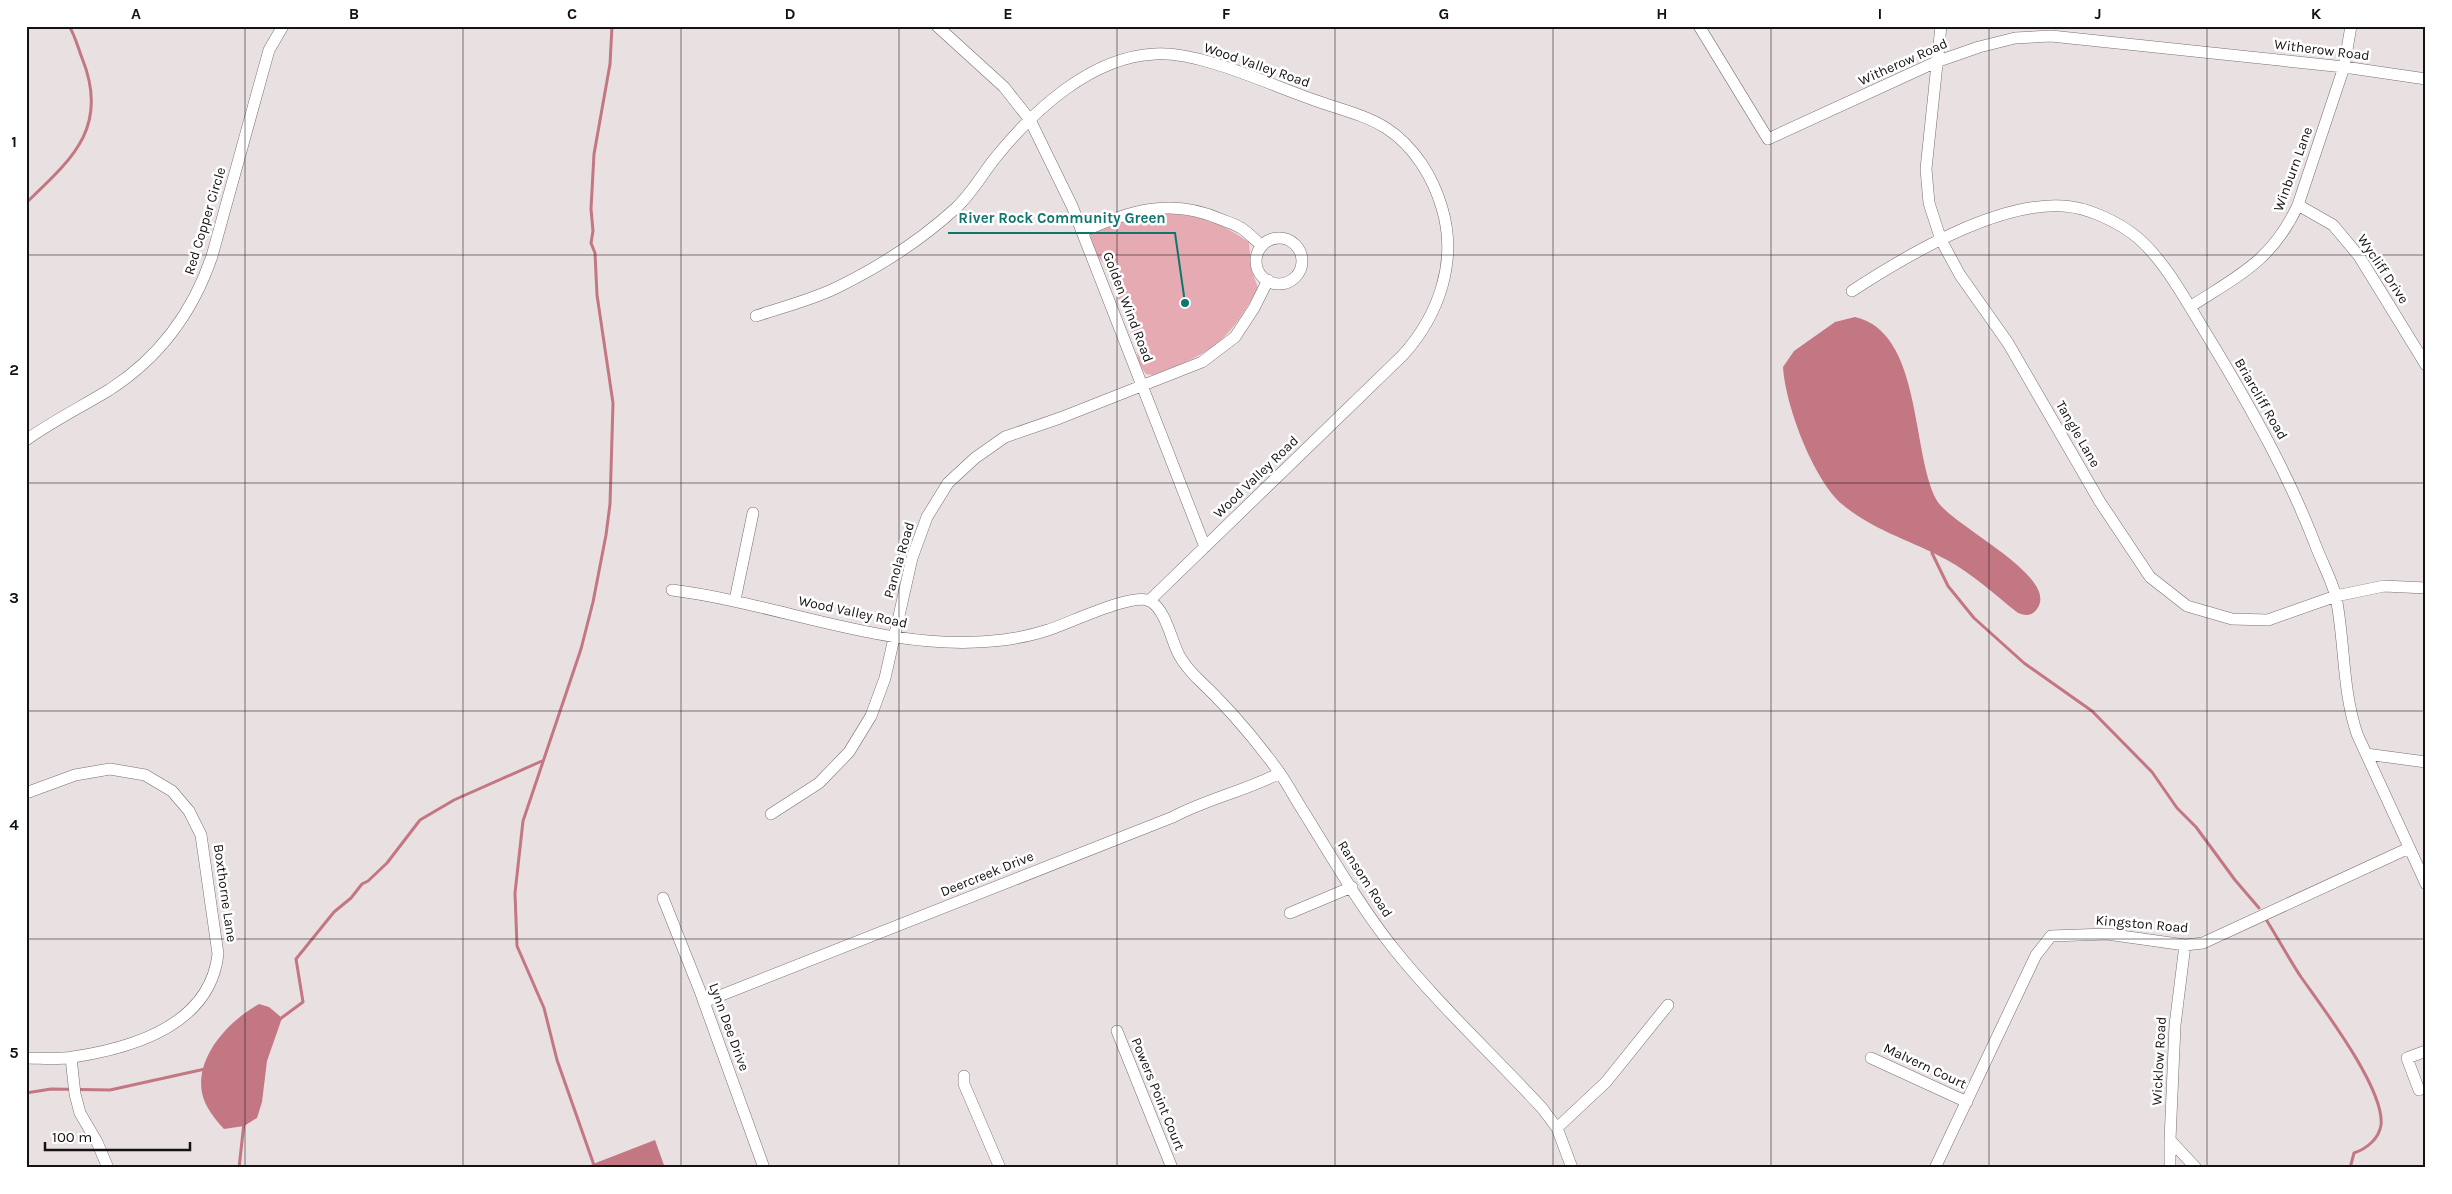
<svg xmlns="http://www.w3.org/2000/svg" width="2452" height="1194" viewBox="0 0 2452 1194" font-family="Karla,sans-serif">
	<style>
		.green { fill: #e5aab2 }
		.water { fill: #c37782 }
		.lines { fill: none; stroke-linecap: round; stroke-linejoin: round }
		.stream { stroke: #c37782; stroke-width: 3 }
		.minor-casing { stroke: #787070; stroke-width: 12 }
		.minor { stroke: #fff; stroke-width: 11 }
		.grid { fill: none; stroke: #151212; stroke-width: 1; stroke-opacity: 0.55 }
		.labels { text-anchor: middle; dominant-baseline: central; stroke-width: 5; stroke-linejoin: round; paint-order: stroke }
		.street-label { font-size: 14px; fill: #151212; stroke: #fff }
		.leader { fill: none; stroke: #0f766e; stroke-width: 2 }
		.callout-dot { fill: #0f766e; stroke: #fff; stroke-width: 2 }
		.callout-label { font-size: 15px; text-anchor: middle; font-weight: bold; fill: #0f766e; stroke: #fff; stroke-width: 5; stroke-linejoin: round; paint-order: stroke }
		.neatline { fill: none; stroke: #151212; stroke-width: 2 }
		.grid-label { font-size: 16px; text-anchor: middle; font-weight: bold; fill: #151212 }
	</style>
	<rect width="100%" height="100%" fill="#e9e0e1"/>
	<!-- green -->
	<path class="green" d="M1160,213C1201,216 1214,219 1249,242L1251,269L1258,288C1227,344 1212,353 1153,375L1146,374C1139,365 1136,358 1138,346L1104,264C1096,255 1088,246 1091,234C1113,223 1136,217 1160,213Z"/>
	<!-- water -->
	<path class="water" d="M1855,317C1922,332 1911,450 1936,499C1949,525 2061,576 2037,609C2032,616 2026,616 2018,613C1995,595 1973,574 1947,560C1913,541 1874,531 1843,505C1813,480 1785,404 1783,367L1794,351L1835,322Z
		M259,1004L269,1007L282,1018L267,1061L262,1102L257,1118L244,1126L224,1129C215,1119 205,1107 202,1093C195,1056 230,1020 259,1004Z
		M655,1140L665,1168H584L593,1164Z"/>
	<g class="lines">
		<!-- stream -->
		<path class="stream" d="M26,203C72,159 110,127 82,58C78,48 75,35 69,26
			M1932,553L1948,586L1974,618L2024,663L2092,711L2152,772L2177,808L2196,827L2235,880L2259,908
			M2267,921C2279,940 2289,959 2301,977C2322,1007 2385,1089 2381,1125C2379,1139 2366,1149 2354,1153L2350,1168
			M280,1019L303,1002L296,959L334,912L351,898L362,884L368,881L387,863L420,820L454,800L542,761
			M26,1093L51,1089L110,1090L205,1069
			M239,1168L244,1123
			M595,1168L557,1060L544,1008L517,946L515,893L523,821L581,649L593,602L606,535L610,504L613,403L597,295L595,253L591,243L593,231L591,209L594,154L610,64L612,26"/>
		<defs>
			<path id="minor" d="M937,26L1004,87L1030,120L1072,206L1205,547
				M1699,26L1768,139L1936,62L1979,47L2015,38L2051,36L2344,67L2426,79
				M1941,26L1926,169L1929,203L1941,240L1960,275L2008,343L2100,502L2150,577L2187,606L2232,619L2268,620L2336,596L2384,586L2426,588
				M2298,205L2333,225L2359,256L2426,365
				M1082,232C1128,211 1171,197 1220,219C1227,222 1235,224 1241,228C1249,233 1255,240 1262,246
				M1256 261a23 23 0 1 1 46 0a23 23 0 1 1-46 0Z
				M1852,291C1907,255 1996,202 2063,206C2087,207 2119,222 2138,238C2167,263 2190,308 2210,340C2251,408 2289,475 2317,549C2323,564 2332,581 2336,597C2345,643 2342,689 2357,734L2426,884
				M2190,307C2239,275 2272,261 2298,205L2344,67L2351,26
				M756,316C783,307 811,300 836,288C879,267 921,240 956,208C972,193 983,173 996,157C1034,110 1091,57 1155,54C1201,51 1272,86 1317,101C1339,109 1366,115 1386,128C1414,146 1433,177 1442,208C1458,261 1439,315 1403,355L1149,601
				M26,440C53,421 81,407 109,390C159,358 193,312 212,256L269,50L283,26
				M672,590C783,604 890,654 1003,640C1018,638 1033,635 1048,630C1068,624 1133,592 1150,601C1166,610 1171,640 1179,655C1184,664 1190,671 1197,678C1227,706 1255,739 1279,772C1287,783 1293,795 1300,806C1330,854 1359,905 1394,949C1439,1005 1493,1055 1542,1108L1557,1128L1572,1168
				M735,600L753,513
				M2366,754L2426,762
				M26,793L75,775L110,769L145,775L172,791L189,811L201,835L218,954C210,1025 133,1048 73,1057C58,1060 41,1058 26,1058
				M771,814L819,783L849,752L871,716L885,678L912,558L927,517L948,483L975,458L1005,437L1060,418L1202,362L1235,337L1254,308L1268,280
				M663,898L700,991L764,1168
				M1290,913L1352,887
				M2185,945L2175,1025L2170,1140L2196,1168
				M704,1002L1173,817C1207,799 1245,791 1280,773
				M1117,1031L1172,1168
				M71,1058L75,1094L80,1113L97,1142L108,1168
				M1871,1058L1967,1102
				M964,1076V1084L1000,1168
				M2419,1090L2407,1058L2426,1051
				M1557,1128L1606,1082L1668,1005
				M1935,1168L2036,955L2051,936L2107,934L2185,945L2203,943L2409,848
				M2170,1168V1140"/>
		</defs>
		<!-- minor casing -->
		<use href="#minor" class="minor-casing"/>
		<!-- minor -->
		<use href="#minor" class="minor"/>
	</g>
	<!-- grid -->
	<path class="grid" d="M245,26V1168M463,26V1168M681,26V1168M899,26V1168M1117,26V1168M1335,26V1168M1553,26V1168M1771,26V1168M1989,26V1168M2207,26V1168M26,255H2426M26,483H2426M26,711H2426M26,939H2426"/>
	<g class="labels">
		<!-- street labels -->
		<g class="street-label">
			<text transform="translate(2322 50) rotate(7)">Witherow Road</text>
			<text transform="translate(1903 62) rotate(-24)">Witherow Road</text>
			<text transform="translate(1257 65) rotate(19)">Wood Valley Road</text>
			<text transform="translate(2293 169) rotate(-70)">Winburn Lane</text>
			<text transform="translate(205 221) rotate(-73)">Red Copper Circle</text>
			<text transform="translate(2383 269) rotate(56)">Wycliff Drive</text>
			<text transform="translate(1128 307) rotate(69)">Golden Wind Road</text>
			<text transform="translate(2261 399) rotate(60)">Briarcliff Road</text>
			<text transform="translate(2078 434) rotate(60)">Tangle Lane</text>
			<text transform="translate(1256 477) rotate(-44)">Wood Valley Road</text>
			<text transform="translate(899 560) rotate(-74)">Panola Road</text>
			<text transform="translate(853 612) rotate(12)">Wood Valley Road</text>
			<text transform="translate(987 874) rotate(-22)">Deercreek Drive</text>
			<text transform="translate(1365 879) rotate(57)">Ransom Road</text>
			<text transform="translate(225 893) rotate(82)">Boxthorne Lane</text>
			<text transform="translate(2142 924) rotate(5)">Kingston Road</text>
			<text transform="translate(729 1027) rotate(70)">Lynn Dee Drive</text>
			<text transform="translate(2159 1061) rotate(-87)">Wicklow Road</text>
			<text transform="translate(1925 1066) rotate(25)">Malvern Court</text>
			<text transform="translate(1158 1094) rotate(68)">Powers Point Court</text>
		</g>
	</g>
	<!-- callouts -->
	<path class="leader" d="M1185 303L1175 233H948"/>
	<circle class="callout-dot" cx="1185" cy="303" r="5"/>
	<g class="callout-label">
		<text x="1062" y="223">River Rock Community Green</text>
	</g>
	<!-- border -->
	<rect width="2452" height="1194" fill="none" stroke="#ffffff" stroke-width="55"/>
	<!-- scale -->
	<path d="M45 1142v8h145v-8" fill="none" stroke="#151212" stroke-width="2.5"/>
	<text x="52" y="1142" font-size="15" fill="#151212" stroke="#ffffff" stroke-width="4" paint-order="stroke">100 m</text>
	<rect x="28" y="28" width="2396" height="1138" class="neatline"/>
	<g class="grid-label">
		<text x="136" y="19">A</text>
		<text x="354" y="19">B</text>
		<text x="572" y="19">C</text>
		<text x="790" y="19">D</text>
		<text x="1008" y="19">E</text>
		<text x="1226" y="19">F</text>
		<text x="1444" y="19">G</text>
		<text x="1662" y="19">H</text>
		<text x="1880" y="19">I</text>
		<text x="2098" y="19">J</text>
		<text x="2316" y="19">K</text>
		<text x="14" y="147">1</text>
		<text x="14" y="375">2</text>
		<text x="14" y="603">3</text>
		<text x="14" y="830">4</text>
		<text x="14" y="1058">5</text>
	</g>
</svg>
